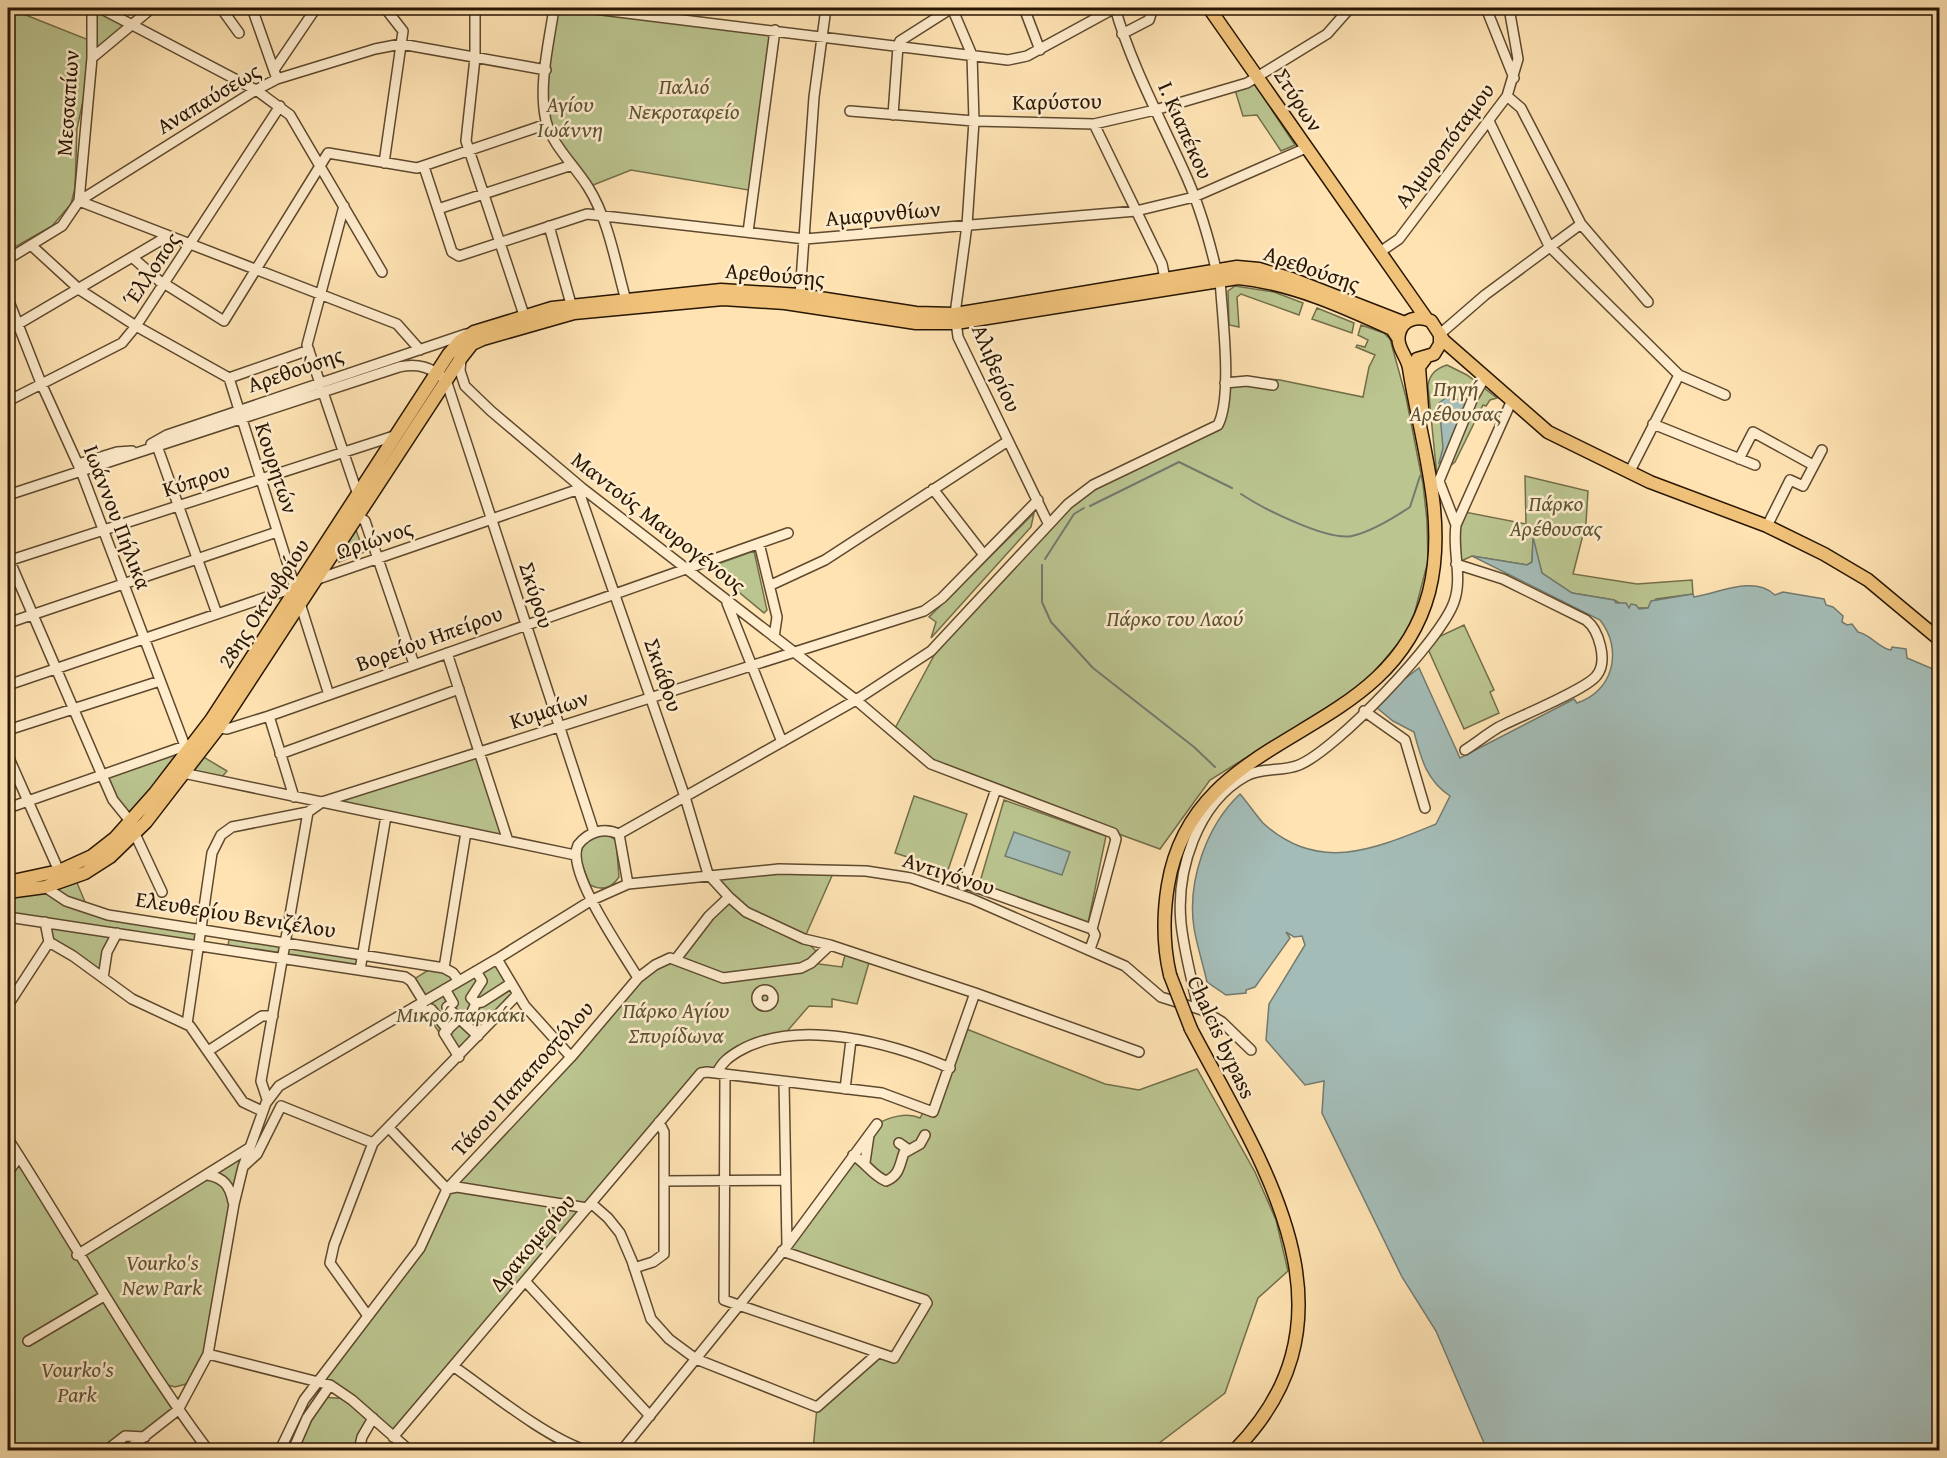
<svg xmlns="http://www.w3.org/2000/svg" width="1947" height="1458" viewBox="0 0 1947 1458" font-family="'Gentium Book Plus',serif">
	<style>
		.green { fill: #bbc590; stroke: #726e49; stroke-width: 1.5 }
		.water { fill: #a4bcb7; stroke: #727a6f; stroke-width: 1.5 }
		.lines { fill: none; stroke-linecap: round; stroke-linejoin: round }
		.stream { stroke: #727a6f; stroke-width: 2 }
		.minor-casing { stroke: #5e492e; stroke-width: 12 }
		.major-casing { stroke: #281602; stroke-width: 15 }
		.minor { stroke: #ffedce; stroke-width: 9 }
		.major { stroke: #f0c27a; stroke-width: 12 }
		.major-bridge-casing { stroke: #281602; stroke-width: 15; stroke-linecap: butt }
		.major-bridge { stroke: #f0c27a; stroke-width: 12 }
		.labels { text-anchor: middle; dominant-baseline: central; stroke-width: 5; stroke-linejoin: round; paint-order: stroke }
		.park-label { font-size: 22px; font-style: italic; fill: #5b5334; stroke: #ffedce }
		.street-label { font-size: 22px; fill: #281602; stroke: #ffedce }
	</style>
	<rect width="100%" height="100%" fill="#ffe3b3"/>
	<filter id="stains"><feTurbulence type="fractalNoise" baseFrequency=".00333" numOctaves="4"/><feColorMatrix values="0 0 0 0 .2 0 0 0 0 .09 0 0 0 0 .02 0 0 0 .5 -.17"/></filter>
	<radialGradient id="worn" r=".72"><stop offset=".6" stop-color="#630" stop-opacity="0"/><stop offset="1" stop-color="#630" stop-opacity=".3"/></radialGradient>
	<!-- green -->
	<path class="green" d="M8,8L91,41L92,8L132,24L92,58L77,129L75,188L71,204L52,226L15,247L8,224Z
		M554,8H587L775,30L754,191L631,170L588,187L547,124L545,111Z
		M1254,83L1295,145L1281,151L1257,115L1243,116L1235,90Z
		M1235,286L1274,292L1303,303L1299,315L1241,294L1237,297L1239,327L1229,325L1228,291Z
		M1317,308L1354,323L1352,333L1312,319Z
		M1361,325L1384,333L1390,339L1406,397L1423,484L1427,521L1428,561L1414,615L1402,639L1369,678L1344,697L1210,780L1160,849L951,773L893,732L944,637L1048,523L1093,485L1211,430L1224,414L1232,377L1280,380L1363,397L1369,367L1375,355L1356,347L1357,345L1365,347L1368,340L1358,335Z
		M1447,365L1467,375L1497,398L1490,400L1486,406L1483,405L1455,462L1437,477L1428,386C1429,375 1437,368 1447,365Z
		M1525,476L1588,491L1586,523L1573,574L1637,584L1692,580L1693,594L1656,599L1648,608H1629L1614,600L1572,593L1542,573L1533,540L1532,562L1527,565L1472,556L1459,562V531L1465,512L1526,524Z
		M1034,513L1031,527L931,638L936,622L929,617Z
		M356,530L364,552L339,562L337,558Z
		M754,551L767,610L764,613L711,569L712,566Z
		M1464,625L1494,690L1490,692L1499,713L1464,729L1428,649L1434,639Z
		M185,746L227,771L221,778L183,774L146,822L75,878L88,909L202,932L200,946L117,933L103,978L49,942L45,922L8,917V882L70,867L130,822L102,775Z
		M479,752L508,841L322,802Z
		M914,796L967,814L948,870L895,853Z
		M1004,800L1106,836L1087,928L979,885Z
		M605,833L616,840L619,877C612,888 602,891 590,885L580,859L583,842Z
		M835,869L804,939L815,950L816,956L811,963L842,967L846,951L870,959L857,1004L832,999V1007L809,1006L783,1036L722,1063L717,1073L707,1072L393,1437L373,1418L359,1450H293L321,1397L350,1399L318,1380L420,1248L447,1189L638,978L676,959L728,897L708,874Z
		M230,935L363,955L360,970L227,950Z
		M497,959L517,995L457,1059L420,1004L411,981L433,967L459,981Z
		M964,1028L1105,1084L1139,1090L1197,1069L1255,1172L1276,1220L1288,1271L1258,1298L1225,1393L1150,1450H813L817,1407L877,1354L889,1359L927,1303L782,1251L877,1124C889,1117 907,1112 920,1118L925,1109L932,1112Z
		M249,1148L208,1354L186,1384L175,1387L164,1384L178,1410L126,1450H8V1172L19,1157L80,1253Z"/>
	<!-- water -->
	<path class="water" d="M1447,397L1467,402L1444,460L1439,463L1443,448L1439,403Z
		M1533,537L1542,573L1572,593L1614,600L1616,603H1626L1629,608L1631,604L1636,605L1639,609L1648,608L1651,601L1693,594L1694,597C1719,593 1754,575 1775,595L1783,592L1824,599L1826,605L1833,607L1843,616L1842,622L1847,625L1852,624L1858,632C1872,635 1878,648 1891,650L1892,647L1906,649L1907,658L1940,672L1939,1450H1487L1436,1331L1402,1277L1322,1113L1324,1081L1305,1085L1266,1040L1269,1004L1305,945L1302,936L1294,937L1286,932L1290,938L1255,987L1246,990V993L1226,995L1207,982C1203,964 1197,946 1194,928C1187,882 1206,826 1240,794C1248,803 1255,814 1263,823C1318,874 1375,849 1436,824L1450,796C1426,780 1421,758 1414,732L1393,721L1377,708V700L1419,668L1460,758L1574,699L1577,703C1614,691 1623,649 1600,620L1472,556L1527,565L1532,562Z
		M1014,832L1070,852L1062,875L1005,856Z"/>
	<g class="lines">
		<!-- stream -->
		<path class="stream" d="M1241,494C1262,508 1327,541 1352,536C1370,532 1395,517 1410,507L1420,476
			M1090,506L1179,462L1232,488
			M1045,559L1074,514L1084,508
			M1042,565V602L1051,622L1093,668L1194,747L1215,767"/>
		<defs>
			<path id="minor" d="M100,8L256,90L290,115L382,272
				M221,8L239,33
				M252,8L277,79
				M475,8V58L466,141L524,315
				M554,8C549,43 538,86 546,121C552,145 575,166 588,187C609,220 616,266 627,304
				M586,8L1008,60L1027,56L1115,8
				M1024,8L1040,50
				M1115,8C1131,64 1159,116 1183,169C1198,201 1208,235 1216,269
				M1486,8L1514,78
				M1122,34L1149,20L1153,8
				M92,58L152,8
				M274,70L316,8
				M1507,96L1521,108L1581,224L1648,302
				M850,111L974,121L1094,124L1155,110L1247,83L1327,34L1350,8
				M893,115L898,46L900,41L952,8L972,55L974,121L967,225L955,314L958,337L1048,523
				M1489,121L1549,246L1679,375L1725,395
				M1094,124L1162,264L1165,279
				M384,163L403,31L385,8
				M424,167L452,252L459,256L587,214L805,239L1136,211L1194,197L1306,148
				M79,201L397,324L420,350
				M79,201L92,58V8
				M344,206L307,345L358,495
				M438,209L572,165
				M549,226L571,304
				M748,232L775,30
				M32,246L80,290L136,326L229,378L329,695
				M1380,252L1399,239L1507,96L1518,59L1509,8
				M132,257L164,285
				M8,259L62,226L79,201L256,90L277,79L375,49L401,44L546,70
				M165,284L224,321L328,153L417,168L547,124
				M800,295L814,97L826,8
				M8,299L41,383L81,471L185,746L189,749
				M8,330L168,236
				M1440,334L1485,295L1581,224
				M461,359L460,371L465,386L491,411L582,488L856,700L931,764L1113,833L1116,839L1092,929L1095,935L1090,949
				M229,378L309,350
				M1225,383L1247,381L1273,385
				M8,401L122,343L136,326L280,106
				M1653,424L1755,465
				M156,443L217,614
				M151,444L167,435L466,334
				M1739,459L1753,432L1813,465
				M78,464L117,452L132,451
				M1629,473L1679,375
				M578,489L685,797L708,874L729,897L746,912L804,939L830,945L975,993L1139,1052
				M933,489L984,555
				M8,495L399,367C418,363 431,367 446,380L594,832
				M358,516L365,521L414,664
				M1456,525L1439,481L1473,398L1485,377
				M1767,526L1790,480L1803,486L1822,450
				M759,543L777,617L774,637
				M8,557L102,775L113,800L130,821
				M8,561L397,435
				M1456,564L1503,579L1586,620C1599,630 1608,661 1597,675C1588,689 1518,717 1499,727C1487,734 1476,743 1465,750
				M315,580L582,488
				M771,585L825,560L1008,441
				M727,603L782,742
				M8,623L277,532
				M447,653L508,841
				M8,685L299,586
				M1364,711L1405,740L1425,808
				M269,716L294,797
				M219,728L227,729L269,716L788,533
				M8,730L160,681
				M280,754L459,689
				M8,756L59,871
				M183,773L575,855
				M8,808L185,746
				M135,834L162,892
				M619,834L856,700L931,651L1068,504L1093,485L1218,425C1233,396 1222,315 1220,279
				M964,883L1092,929
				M628,884L779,869L866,871L911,878L972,899L1125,966L1161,997L1202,1010L1222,1022L1251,1050
				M963,886L996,789
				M45,887L66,901L108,915L444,968L453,973L459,981
				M8,917L405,977L411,981L424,1002
				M49,942L73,956L132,999L190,1026L243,1102L262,1111
				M497,959L525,1006L571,1057
				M676,959L709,916L729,897
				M444,968L466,832
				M360,970L386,816
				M476,971L482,981L471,998L476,1003L482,1002L510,984
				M103,978L107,952L117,933
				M445,989L453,1003L447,1007L478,1036
				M757 998a8 8 0 1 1 16 0a8 8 0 1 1-16 0Z
				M420,1004L426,1013L431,1009L448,1030
				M8,1005L49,942L45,922
				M1198,1008C1192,980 1184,952 1181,923C1176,871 1197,803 1246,776C1262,767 1282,772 1299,765C1336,750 1441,640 1454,602C1463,577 1452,551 1456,525L1512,400
				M187,1024L212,853L221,835L232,827L308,812L322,802L924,611L942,598L1038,500
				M208,1051L262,1016H273
				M459,1057L444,1033L462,1016L471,1014L476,1003
				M717,1073C722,1062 729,1057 739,1051C798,1017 892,1043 950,1068
				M725,1074L724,1300L894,1358L927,1303L925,1300L782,1251
				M845,1089L851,1040
				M267,1099L261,1081L308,812
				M390,1129L447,1189L457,1187L587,1208
				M8,1139C75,1243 134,1351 208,1450
				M904,1153L920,1144L925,1135
				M853,1155C866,1163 873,1176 886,1181C902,1174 899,1162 906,1148L899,1143
				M865,1162L869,1135
				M245,1165L257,1154L281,1106L373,1143
				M8,1172L19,1157
				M208,1175C224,1178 230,1186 233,1202
				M664,1181L785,1180
				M591,1203L608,1218L620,1233L632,1261L651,1319L669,1339L696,1359L817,1407L877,1354
				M787,1246L877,1124
				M77,1255L249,1148
				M634,1268L653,1262L664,1254V1132L659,1122
				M525,1281L650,1416
				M368,1316L330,1263L334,1245L373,1143L517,995
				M28,1341L104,1296
				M208,1354L330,1385L352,1400L409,1450
				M453,1366C489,1391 545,1437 585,1450
				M393,1437L701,1073L707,1072L882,1093L933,1112L975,993
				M107,1450L125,1436L145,1437
				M127,1450L178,1410L208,1354L234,1204L243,1167L266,1103L279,1086L497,959L592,900L628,884L619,834C604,827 588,832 578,845C565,871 624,954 638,978
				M280,1450L304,1400L420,1248L447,1189L571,1057L638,978L655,965L670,958L723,978L801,968L811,963L830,945
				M293,1450L307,1418L330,1385
				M359,1450L362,1437L373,1418
				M622,1450L787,1246L784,1082"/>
			<path id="major" d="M1209,8L1426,318
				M1417,359L1434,354L1440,344V334
				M1422,408L1419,367L1425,359
				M8,882L59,871L92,856L115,838L155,793L211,720L448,355L460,341L474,332L552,308L721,290L800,295L916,313L955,314L1237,267L1259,269L1292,279L1405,323
				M8,892L45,887L85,873L110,857L146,822L220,726L461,358L472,344L483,339L574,313L723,299L785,303L916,323H956L1238,278C1291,283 1344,307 1392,329L1398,338
				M1170,975C1163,945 1163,915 1168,885C1194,725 1388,745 1429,592C1448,518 1420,440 1409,368C1407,356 1396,347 1399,334C1402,319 1418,315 1431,321L1444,341L1548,432L1650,482L1767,526L1824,554L1868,580L1940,640
				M1191,1029C1262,1164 1368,1315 1235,1450"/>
		</defs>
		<!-- minor casing -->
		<use href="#minor" class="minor-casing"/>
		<!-- major casing -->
		<use href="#major" class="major-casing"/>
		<!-- minor -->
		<use href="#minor" class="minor"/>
		<!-- major -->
		<use href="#major" class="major"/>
		<defs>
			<path id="major-bridge" d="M1170,975L1191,1029"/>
		</defs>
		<!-- major-bridge casing -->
		<use href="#major-bridge" class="major-bridge-casing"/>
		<!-- major-bridge -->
		<use href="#major-bridge" class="major-bridge"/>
	</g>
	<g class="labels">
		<!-- park labels -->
		<g class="park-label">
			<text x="684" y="86">Παλιό<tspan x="684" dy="25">Νεκροταφείο</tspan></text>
			<text x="570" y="104">Αγίου<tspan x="570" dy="25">Ιωάννη</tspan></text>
			<text x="1456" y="388">Πηγή<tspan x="1456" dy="25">Αρέθουσας</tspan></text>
			<text x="1556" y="503">Πάρκο<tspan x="1556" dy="25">Αρέθουσας</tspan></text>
			<text x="1175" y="618">Πάρκο του Λαού</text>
			<text x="676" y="1010">Πάρκο Αγίου<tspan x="676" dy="25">Σπυρίδωνα</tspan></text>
			<text x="461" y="1014">Μικρό παρκάκι</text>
			<text x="162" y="1262">Vourko's<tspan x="162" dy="25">New Park</tspan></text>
			<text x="77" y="1369">Vourko's<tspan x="77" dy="25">Park</tspan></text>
		</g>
		<!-- street labels -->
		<g class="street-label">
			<text transform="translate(208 98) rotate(-31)">Αναπαύσεως</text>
			<text transform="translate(1299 100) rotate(57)">Στύρων</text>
			<text transform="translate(1057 101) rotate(-1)">Καρύστου</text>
			<text transform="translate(67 103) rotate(-86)">Μεσσαπίων</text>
			<text transform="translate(1186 130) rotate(66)">Ι. Κιαπέκου</text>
			<text transform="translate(1444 145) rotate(-53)">Αλμυροπόταμου</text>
			<text transform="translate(883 213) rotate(-5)">Αμαρυνθίων</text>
			<text transform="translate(1312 268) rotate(19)">Αρεθούσης</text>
			<text transform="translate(151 269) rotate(-56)">Έλλοπος</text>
			<text transform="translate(775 274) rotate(5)">Αρεθούσης</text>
			<text transform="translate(997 368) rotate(67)">Αλιβερίου</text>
			<text transform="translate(295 369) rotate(-19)">Αρεθούσης</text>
			<text transform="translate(277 468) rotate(72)">Κουρητών</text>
			<text transform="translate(196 479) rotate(-18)">Κύπρου</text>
			<text transform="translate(118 517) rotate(69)">Ιωάννου Πήλικα</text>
			<text transform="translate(659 522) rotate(38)">Μαντούς Μαυρογένους</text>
			<text transform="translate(374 539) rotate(-19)">Ωριώνος</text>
			<text transform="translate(537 595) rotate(72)">Σκύρου</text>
			<text transform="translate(263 603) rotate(-57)">28ης Οκτωβρίου</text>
			<text transform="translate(429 638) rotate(-20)">Βορείου Ηπείρου</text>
			<text transform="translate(664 675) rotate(71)">Σκιάθου</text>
			<text transform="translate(549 709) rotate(-18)">Κυμαίων</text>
			<text transform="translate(949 873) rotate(18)">Αντιγόνου</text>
			<text transform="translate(236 914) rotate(9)">Ελευθερίου Βενιζέλου</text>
			<text transform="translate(1222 1037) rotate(65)">Chalcis bypass</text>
			<text transform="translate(522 1078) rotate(-48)">Τάσου Παπαποστόλου</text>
			<text transform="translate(532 1242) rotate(-50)">Δρακομερίου</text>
		</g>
	</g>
	<!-- margin -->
	<rect width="1947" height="1458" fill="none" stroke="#ffe3b3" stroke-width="30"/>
	<rect x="9" y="9" width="1929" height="1440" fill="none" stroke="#281602" stroke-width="3"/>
	<rect x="15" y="15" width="1917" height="1428" fill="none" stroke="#281602" stroke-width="1.5"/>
	<rect width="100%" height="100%" filter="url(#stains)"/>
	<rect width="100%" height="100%" fill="url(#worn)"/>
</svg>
